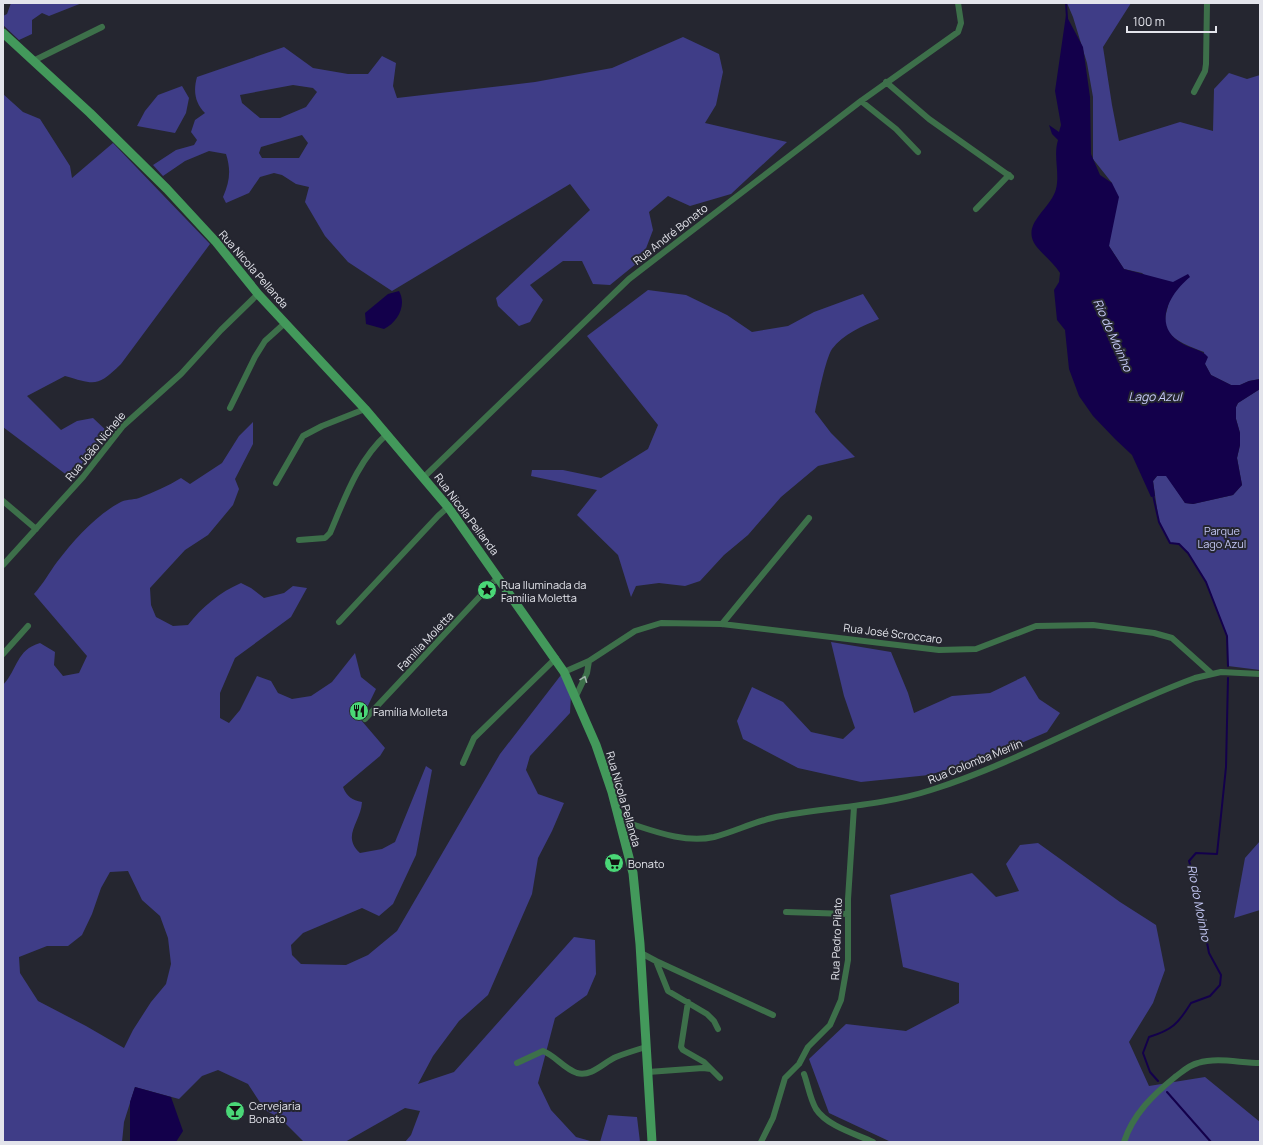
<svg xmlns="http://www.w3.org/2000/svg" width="1263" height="1145" viewBox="0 0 1263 1145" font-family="Manrope,sans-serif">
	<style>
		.green { fill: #3f3d87; fill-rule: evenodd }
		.water { fill: #13004b }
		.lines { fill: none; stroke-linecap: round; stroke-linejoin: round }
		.stream { stroke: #13004b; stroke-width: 2 }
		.minor { stroke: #3d704a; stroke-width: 6 }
		.secondary { stroke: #43995b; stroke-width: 9 }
		.oneway { stroke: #a1b6ab }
		.labels { text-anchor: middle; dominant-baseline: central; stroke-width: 4; stroke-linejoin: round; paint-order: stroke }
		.street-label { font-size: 11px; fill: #e3e4eb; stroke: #252630 }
		.park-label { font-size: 11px; fill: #c2c6f2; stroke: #252630 }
		.poi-label { font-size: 11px; fill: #e3e4eb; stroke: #252630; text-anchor: start }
		.water-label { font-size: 12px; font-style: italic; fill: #c7cbf8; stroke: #252630 }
	</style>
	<rect width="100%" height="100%" fill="#252630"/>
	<!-- green -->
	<path class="green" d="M11,3H82L49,16L42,13L32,20V34L19,40L3,25V16L7,14Z
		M1067,3H1131L1103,47L1112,105L1119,141L1180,122L1213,131L1214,89L1229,73L1247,79L1260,75V379L1249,381L1240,385H1231L1211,375L1205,364L1204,352C1191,347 1166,339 1165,322C1165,314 1169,304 1170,297L1142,273L1124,269L1109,246L1112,183L1093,159V97L1087,63L1073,17Z
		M683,37L719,54L723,72L716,105L705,123L787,142L731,194L690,206L668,196L649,212L653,230L642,259L610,285L593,284L582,261H563L530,285L543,300L530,322L519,326L498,306L496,298L590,210L570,184L392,291L348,262L325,236L305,202L309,187L296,184L282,175L274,173L260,177L249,193L226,203L223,197C230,181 231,170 226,154L209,151L185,161L163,176L153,165L176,150L194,145L197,140L191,132L195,120L205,113C195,103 193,91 197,77L284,47L313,68L348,74H368L382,56L396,63L393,86L397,98L535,82L612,68ZM293,85L313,88L317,92L306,107L280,118H260L242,103L240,95ZM302,135L308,143L299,158H262L259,153L261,147Z
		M182,86L189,98L186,113L175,133L137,126L145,111L158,95Z
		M3,94L23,112L40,119L70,166L72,178L113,143L210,244L121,364C97,387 96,385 65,376L27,396L61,430L77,421L93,418L110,434L72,479L3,427Z
		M648,290L686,295L727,315L752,332L788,326L814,312L863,294L879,319C863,326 843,334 832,349C825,360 818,398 815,412L831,433L855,457L818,466L781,497L748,535L724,555L700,581L685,586L659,583L636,586L631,597L618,555L577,515L597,490L531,476L532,470H563L601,478L648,449L658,425L587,336Z
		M1260,389V670L1228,666L1227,636L1206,582L1188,553L1179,544L1170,543L1159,522L1153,481L1157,476H1167L1185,503L1193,504L1233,495L1242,485L1237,458L1240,445V433L1236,419V407L1238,403Z
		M253,422V444L235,479L239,489L233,505L208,535L185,550L150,588L151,605L156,617L173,626L188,625C202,607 220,592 241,583L251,588L264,598L284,593L293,586L307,588L291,617L235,658L220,693V718L229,723L240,710L257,676L271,681L278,693L292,699L311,696L332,682L355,653L361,677L376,689L361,720L385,748L380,756L343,787C347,797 352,800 362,802C361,822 341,836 360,853L382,849L395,842L426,766L432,770L416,855L393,904L379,916L362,908L303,933L291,945L292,955L301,964L346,965L368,955L397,931L500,754L561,675L571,694L570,713L530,756L526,770L538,794L564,803L552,831L538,858L532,894L488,995L459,1021L433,1056L418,1084L454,1072L574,937L595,940L596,974L587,995L555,1018L538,1083L551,1110L576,1137L594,1142H405L411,1135L420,1111L405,1108L345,1142H304L280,1118L265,1110L248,1084L218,1070L202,1076L179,1099L135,1087L124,1122L122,1142H3V685C18,669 16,650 40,643L55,652L54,665L63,676L79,673L87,656L34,594C43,584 49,573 57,562C74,540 94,517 119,503C125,499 133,500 139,498C154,492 168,486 181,478L190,484L222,463L239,436ZM128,871L142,900L160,916L168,938L171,964L166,984L151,1002L133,1030L124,1048L86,1026L38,1001L20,973L19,957L47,946H68L82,935L92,914L101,888L110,872Z
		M831,642L891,652L908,693L914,713L952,696L990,693L1025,676L1039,699L1060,713L1047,732L991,756L929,775L861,782L798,768L743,739L737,721L752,687L783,702L811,732L843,739L855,728L844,696Z
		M1260,841V910L1234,918L1245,858Z
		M1038,843L1120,902L1156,925L1165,970L1153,1003L1129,1042L1149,1086L1205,1077L1260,1122V1142H891L829,1113L809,1059L846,1024L906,1031L959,1003V983L903,967L890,895L972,873L996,897L1019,891L1006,864L1020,845Z
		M608,1115L637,1117L640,1142H600Z"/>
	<!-- water -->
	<path class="water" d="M1066,15L1083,47L1090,97L1091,154L1100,175L1112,183L1119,197L1109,246L1124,269L1173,282L1188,274L1190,277C1169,294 1151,327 1183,344C1192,349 1201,349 1208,357L1205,364L1211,375L1231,385H1240L1249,381L1260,379V389L1238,403L1236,407V419L1240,433V445L1237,458L1242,485L1233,495L1193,504L1185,503L1166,476H1157L1153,481L1155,496L1151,497L1132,455L1115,439L1093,416L1079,396L1069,369L1065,330L1057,320L1054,290L1059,282L1060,273C1054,263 1043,255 1036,246C1020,224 1051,209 1056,189C1060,173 1053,156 1058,140L1052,134L1049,125L1059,132L1061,125L1055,91Z
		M399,291C407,305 398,322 384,329L366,324L365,313L388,294Z
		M135,1087L171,1097L183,1131L176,1142H130V1102Z"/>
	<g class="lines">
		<!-- stream -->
		<path class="stream" d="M1066,3L1067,18
			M1153,495L1159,522L1170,543L1179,544L1188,553L1206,582L1227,636L1228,666
			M1158,1081L1150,1072L1143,1053L1149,1037C1172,1030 1178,1024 1191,1003L1210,996L1220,985L1221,975L1209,953L1196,885L1189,861L1196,853L1217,854L1226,767L1228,678
			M1167,1092L1211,1142"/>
		<!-- minor -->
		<path class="minor" d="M33,61L102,27
			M886,82L929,119L1011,177
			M1194,92L1205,71L1206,64L1207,3
			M861,101L896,129L918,152
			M976,209L1009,175
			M230,408L255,357L265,341L285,323
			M424,477L629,279L861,101L958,32L961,23L958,3
			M276,483L303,436L322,426L365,409
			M3,501L36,529
			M299,540L325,538L330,533C345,498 358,460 387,434
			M3,565L83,477L123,426L181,374L221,330L258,294
			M339,622L438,516L448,507
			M722,624L809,518
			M3,654L28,626
			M564,672L589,661L635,631L661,623L722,624L939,650L976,649L1036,626L1093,625L1154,633L1172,638L1211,673
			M576,696L587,673L589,661
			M365,719L498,577
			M463,763L474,738L556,658
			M619,820C649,829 682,844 714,837C737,831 757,820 781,816C831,807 882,806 931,790C1022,761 1105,711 1195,678L1221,672L1260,674
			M786,912L848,914
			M641,953L656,961L668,991L707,1014L714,1021L718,1029
			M656,961L773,1015
			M688,1002L681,1047L683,1050L704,1062L711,1069
			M517,1063L543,1051C556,1056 563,1068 577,1073C592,1077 604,1062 616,1057C626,1053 636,1050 646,1047
			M648,1072L703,1068L711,1069L720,1078
			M804,1074C808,1085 810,1099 816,1109C827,1126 856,1134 873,1142
			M761,1142L773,1118L785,1078L799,1064L808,1047L830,1025L841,1000L848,960V899L854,807
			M1124,1142C1133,1114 1153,1095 1175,1077C1182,1072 1189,1065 1198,1063C1217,1057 1240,1063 1260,1063"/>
		<!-- secondary -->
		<path class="secondary" d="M3,33L90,113L167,189L216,242L258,294L365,409L448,507L564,672L596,745L612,792L633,873L640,944L652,1142"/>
	</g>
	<!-- one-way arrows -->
	<defs><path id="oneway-chevron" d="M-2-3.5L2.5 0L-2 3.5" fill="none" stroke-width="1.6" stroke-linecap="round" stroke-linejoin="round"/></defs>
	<use class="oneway" href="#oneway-chevron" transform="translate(584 679) rotate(-69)"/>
	<!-- icons -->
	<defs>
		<symbol id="sight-disc" viewBox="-11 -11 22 22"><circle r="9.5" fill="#4ad777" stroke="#252630"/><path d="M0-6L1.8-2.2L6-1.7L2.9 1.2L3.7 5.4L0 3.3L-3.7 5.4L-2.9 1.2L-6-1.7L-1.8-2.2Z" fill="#111"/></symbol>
		<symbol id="restaurant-disc" viewBox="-11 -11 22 22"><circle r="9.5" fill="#4ad777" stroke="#252630"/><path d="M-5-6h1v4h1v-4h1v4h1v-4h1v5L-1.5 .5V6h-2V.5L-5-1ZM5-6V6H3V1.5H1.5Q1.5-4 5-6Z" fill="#111"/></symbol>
		<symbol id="supermarket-disc" viewBox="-11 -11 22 22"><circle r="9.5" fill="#4ad777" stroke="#252630"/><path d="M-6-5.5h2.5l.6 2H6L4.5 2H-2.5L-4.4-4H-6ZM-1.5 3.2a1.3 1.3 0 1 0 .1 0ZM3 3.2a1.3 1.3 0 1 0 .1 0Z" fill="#111"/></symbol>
		<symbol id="bar-disc" viewBox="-11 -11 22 22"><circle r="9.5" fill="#4ad777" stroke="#252630"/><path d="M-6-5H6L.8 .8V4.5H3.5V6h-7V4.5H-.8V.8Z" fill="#111"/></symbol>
	</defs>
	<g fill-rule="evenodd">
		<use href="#sight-disc" x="476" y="579" width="22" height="22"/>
		<use href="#restaurant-disc" x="348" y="700" width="22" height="22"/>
		<use href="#supermarket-disc" x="603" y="852" width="22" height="22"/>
		<use href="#bar-disc" x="224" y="1100" width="22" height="22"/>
	</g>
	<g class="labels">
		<!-- street labels -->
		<g class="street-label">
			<text transform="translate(670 234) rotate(-38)">Rua André Bonato</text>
			<text transform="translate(254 269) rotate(49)">Rua Nicola Pellanda</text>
			<text transform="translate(95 446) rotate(-50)">Rua João Nichele</text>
			<text transform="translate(467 514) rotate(53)">Rua Nicola Pellanda</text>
			<text transform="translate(893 633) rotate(7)">Rua José Scroccaro</text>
			<text transform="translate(425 641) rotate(-47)">Família Moletta</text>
			<text transform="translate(975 761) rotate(-22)">Rua Colomba Merlin</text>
			<text transform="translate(624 799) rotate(74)">Rua Nicola Pellanda</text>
			<text transform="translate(836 939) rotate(-88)">Rua Pedro Pilato</text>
		</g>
		<!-- park labels -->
		<g class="park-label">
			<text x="1222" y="530">Parque<tspan x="1222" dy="13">Lago Azul</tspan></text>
		</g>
		<!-- poi labels -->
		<g class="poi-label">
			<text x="501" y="584">Rua Iluminada da<tspan x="501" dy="13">Família Moletta</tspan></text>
			<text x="373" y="711">Família Molleta</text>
			<text x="628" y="863">Bonato</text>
			<text x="249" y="1105">Cervejaria<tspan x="249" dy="13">Bonato</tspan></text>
		</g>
		<!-- water labels -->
		<g class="water-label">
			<text transform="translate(1113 335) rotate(66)">Rio do Moinho</text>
			<text x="1155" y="396">Lago Azul</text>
			<text transform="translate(1199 903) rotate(79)">Rio do Moinho</text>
		</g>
	</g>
	<!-- border -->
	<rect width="1263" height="1145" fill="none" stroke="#e3e4eb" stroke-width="8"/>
	<!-- scale -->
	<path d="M1127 26v6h89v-6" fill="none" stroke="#e3e4eb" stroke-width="2"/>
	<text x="1133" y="26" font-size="12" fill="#e3e4eb" stroke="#252630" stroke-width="3" paint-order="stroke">100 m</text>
</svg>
